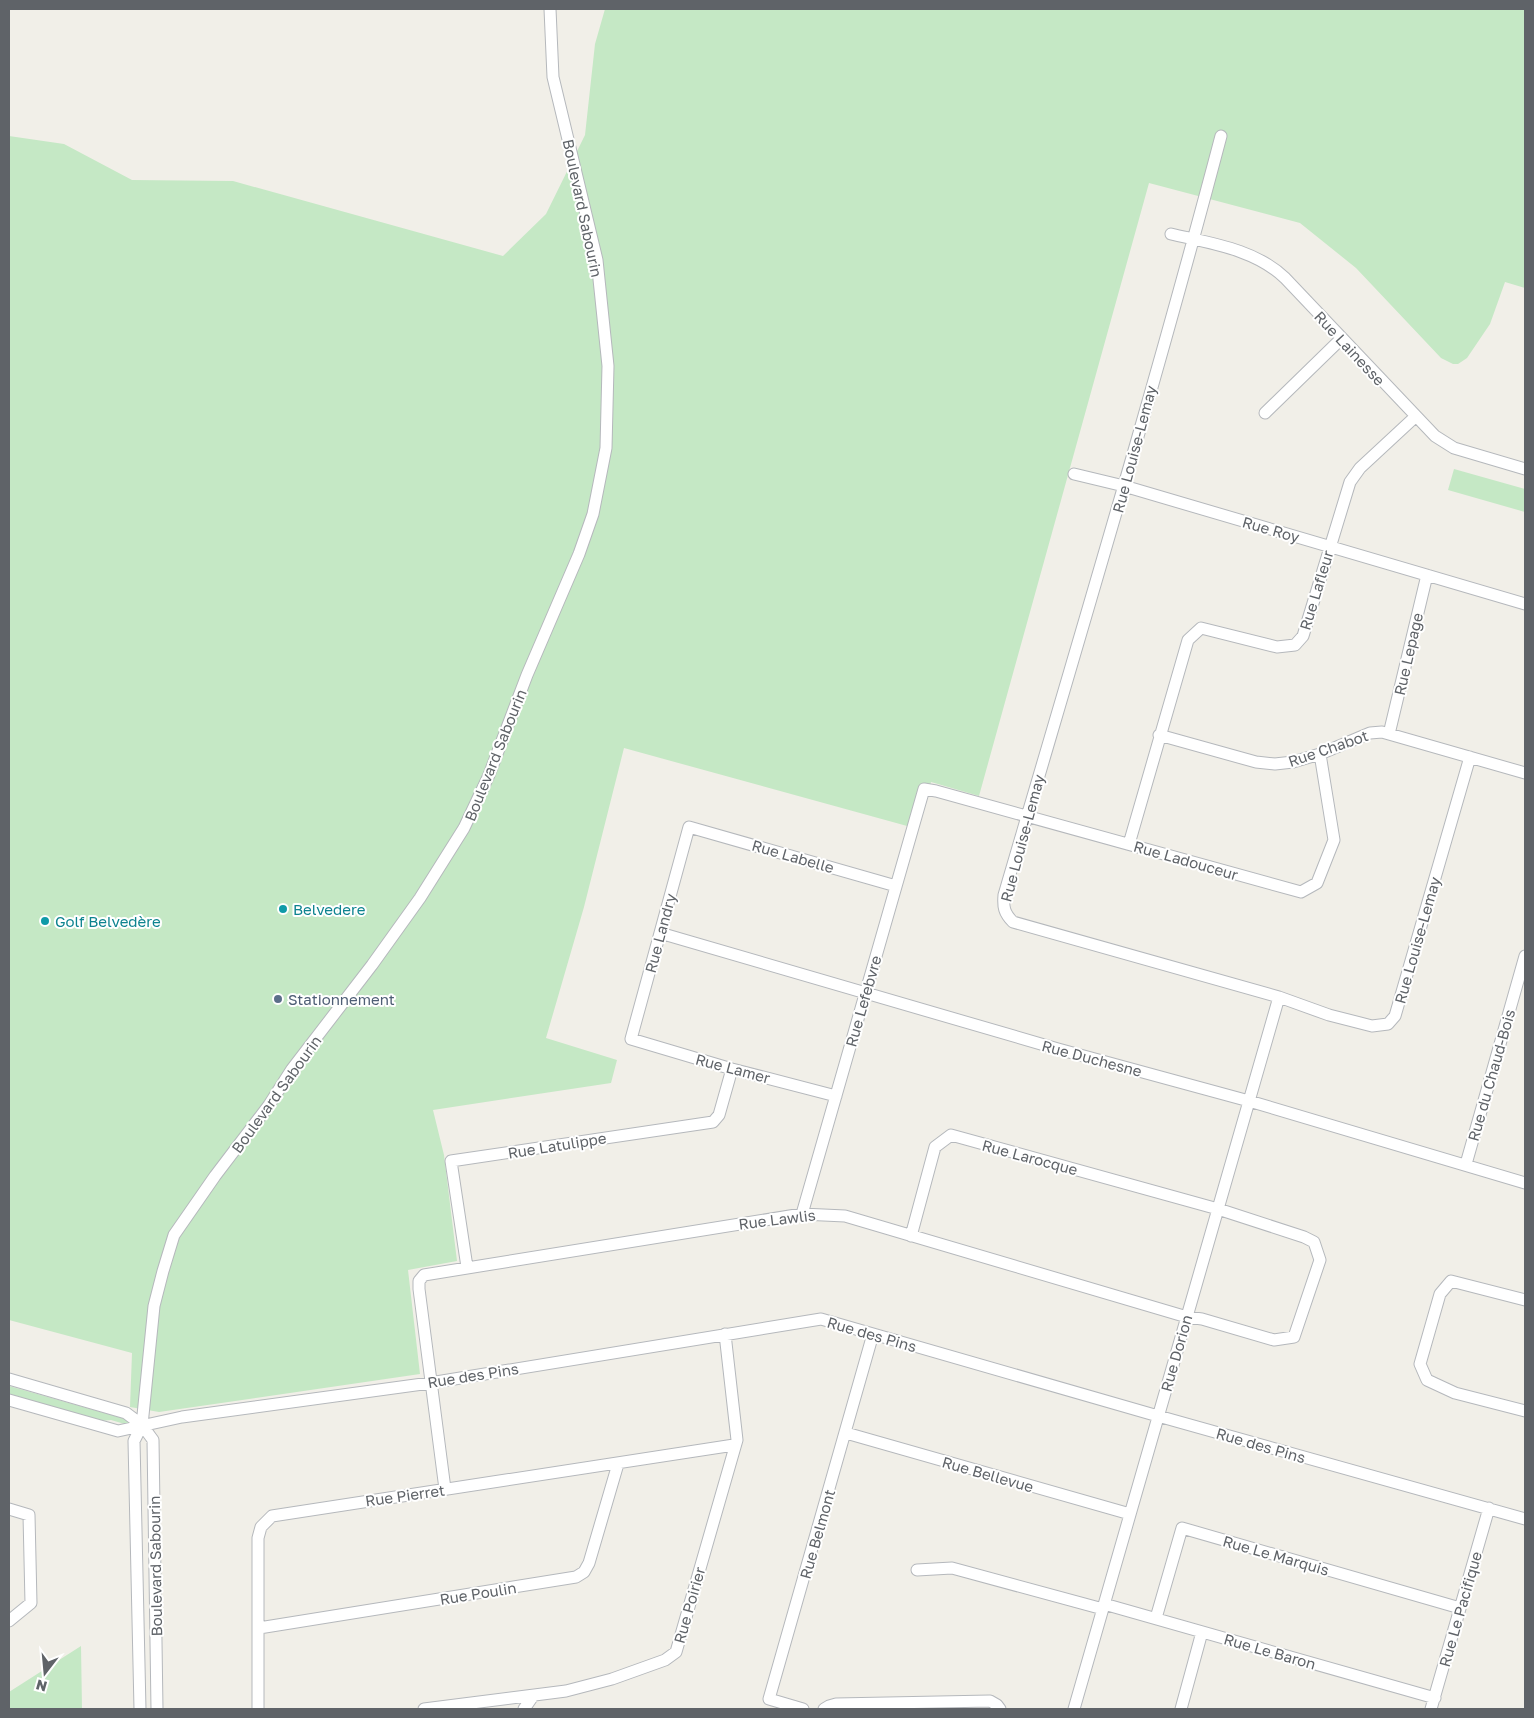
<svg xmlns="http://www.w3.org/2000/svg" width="1534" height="1718" viewBox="0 0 1534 1718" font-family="'Golos Text',sans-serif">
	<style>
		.green { fill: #c5e8c5 }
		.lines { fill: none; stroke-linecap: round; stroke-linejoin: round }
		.minor-casing { stroke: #b5b8bc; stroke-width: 13 }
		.minor { stroke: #fff; stroke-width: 11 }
		.culture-dot { fill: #0f9aa8; stroke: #fff; stroke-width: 2 }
		.service-dot { fill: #5c6f8a; stroke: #fff; stroke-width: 2 }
		.labels { text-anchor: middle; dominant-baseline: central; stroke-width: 4; stroke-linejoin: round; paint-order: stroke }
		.street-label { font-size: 15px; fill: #5f6368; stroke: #fff }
		.culture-label { font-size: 15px; fill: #0d838f; stroke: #fff; text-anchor: start }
		.service-label { font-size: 15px; fill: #4e5e75; stroke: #fff; text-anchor: start }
	</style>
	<rect width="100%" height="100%" fill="#f1efe8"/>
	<!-- green -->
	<path class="green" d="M605,9H1525V288L1505,282L1490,324L1467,358L1458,364H1453L1441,358L1356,268L1300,223L1149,183L979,796L931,782L918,829L624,748L584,907L546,1038L617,1060L611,1083L433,1110L444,1155L457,1261L408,1270L420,1374L159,1412L130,1407L132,1353L9,1320V136L64,144L132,180L233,181L503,256L546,214L585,135L595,44Z
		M1454,469L1525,489V512L1448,490Z
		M9,1386L129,1420L128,1425L111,1420L100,1421L9,1396Z
		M81,1646L82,1709H9V1692Z"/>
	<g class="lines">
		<defs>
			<path id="minor" d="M1221,136C1154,390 1078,642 1004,895C1003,907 1004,913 1013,922L1279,997L1329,1015L1372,1026L1388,1024L1395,1016L1470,757
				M1171,234C1209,243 1255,249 1285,278L1435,436L1454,448L1525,469
				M1265,413L1342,338
				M1074,474L1124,486L1525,604
				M1389,734L1427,575
				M1159,735L1256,762L1275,764L1293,762L1320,754L1370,733L1382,732L1525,773
				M1129,844L1188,640L1201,628L1277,647L1295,645L1303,636L1350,482L1360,468L1415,417
				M660,933L1058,1049L1249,1101L1525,1183
				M836,1096L732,1069L631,1039L689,827L896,886
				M1466,1164L1525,956
				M802,1214L924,789L936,791L1301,892L1317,883L1334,840L1320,754
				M467,1267L451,1161L713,1122L719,1115L732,1069
				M1525,1300L1451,1281L1440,1294L1420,1364L1427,1380L1455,1393L1525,1411
				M9,1379L126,1413L142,1425L153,1440L157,1709
				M9,1400L118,1431L182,1417L430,1383L821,1319L1158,1416L1525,1519
				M846,1433L1130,1514
				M445,1489L419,1289V1281L424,1275L802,1214L845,1216L1187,1317L1202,1319L1274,1340L1294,1337L1320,1260L1314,1242L1304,1237L1218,1209L951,1135L935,1147L911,1236
				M9,1509L29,1515L31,1603L9,1621
				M917,1570L952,1568L1103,1609
				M1104,1604L1435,1698
				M1156,1618L1182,1528L1460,1608
				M259,1628L576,1577L584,1572L589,1563L618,1464
				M140,1709L134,1441L142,1425L154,1306L163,1271L174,1235L215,1176L269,1105L292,1069L372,965L420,898L464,828L489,775L527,675L579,554L593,514L606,448L608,366L597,260L553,77L550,9
				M258,1709V1538L261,1527L272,1516L734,1445
				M424,1709L566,1691L612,1679L665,1660L676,1652L737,1440L725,1334
				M524,1709L533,1696
				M803,1709L769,1699L873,1334
				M824,1709L829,1706L836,1704L990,1701L997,1705L1000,1709
				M1074,1709L1279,997
				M1181,1709L1202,1632
				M1431,1709L1489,1508"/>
		</defs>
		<!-- minor casing -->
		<use href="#minor" class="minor-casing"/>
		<!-- minor -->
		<use href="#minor" class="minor"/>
	</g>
	<!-- markers -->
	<g class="culture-dot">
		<circle cx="283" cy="909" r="5"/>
		<circle cx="45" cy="921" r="5"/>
	</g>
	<circle class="service-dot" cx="278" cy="999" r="5"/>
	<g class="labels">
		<!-- street labels -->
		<g class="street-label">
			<text transform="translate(583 208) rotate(78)">Boulevard Sabourin</text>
			<text transform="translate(1350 348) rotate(47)">Rue Lainesse</text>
			<text transform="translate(1134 449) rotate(-75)">Rue Louise-Lemay</text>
			<text transform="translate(1271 529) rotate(16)">Rue Roy</text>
			<text transform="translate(1316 590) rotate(-73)">Rue Lafleur</text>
			<text transform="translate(1408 654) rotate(-77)">Rue Lepage</text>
			<text transform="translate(1328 748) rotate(-19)">Rue Chabot</text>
			<text transform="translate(495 755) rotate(-68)">Boulevard Sabourin</text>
			<text transform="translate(1022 838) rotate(-75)">Rue Louise-Lemay</text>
			<text transform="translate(793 856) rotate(16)">Rue Labelle</text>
			<text transform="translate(1186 860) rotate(16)">Rue Ladouceur</text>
			<text transform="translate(660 933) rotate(-75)">Rue Landry</text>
			<text transform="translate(1417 940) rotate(-74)">Rue Louise-Lemay</text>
			<text transform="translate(863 1001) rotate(-74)">Rue Lefebvre</text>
			<text transform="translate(1092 1058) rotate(15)">Rue Duchesne</text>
			<text transform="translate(733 1068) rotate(15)">Rue Lamer</text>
			<text transform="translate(1491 1075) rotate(-74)">Rue du Chaud-Bois</text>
			<text transform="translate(276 1094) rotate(-54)">Boulevard Sabourin</text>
			<text transform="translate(557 1145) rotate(-9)">Rue Latulippe</text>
			<text transform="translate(1030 1157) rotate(15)">Rue Larocque</text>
			<text transform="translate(777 1219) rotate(-7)">Rue Lawlis</text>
			<text transform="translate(872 1334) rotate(16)">Rue des Pins</text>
			<text transform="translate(1176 1353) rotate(-74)">Rue Dorion</text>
			<text transform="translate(473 1375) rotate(-9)">Rue des Pins</text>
			<text transform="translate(1261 1445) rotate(16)">Rue des Pins</text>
			<text transform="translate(988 1474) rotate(16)">Rue Bellevue</text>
			<text transform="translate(405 1495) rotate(-8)">Rue Pierret</text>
			<text transform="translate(817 1534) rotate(-74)">Rue Belmont</text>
			<text transform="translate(1276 1555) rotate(16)">Rue Le Marquis</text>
			<text transform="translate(155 1566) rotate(-91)">Boulevard Sabourin</text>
			<text transform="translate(478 1593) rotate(-9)">Rue Poulin</text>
			<text transform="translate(689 1605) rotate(-74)">Rue Poirier</text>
			<text transform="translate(1460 1609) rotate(-74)">Rue Le Pacifique</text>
			<text transform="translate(1270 1651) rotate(16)">Rue Le Baron</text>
		</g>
		<!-- culture labels -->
		<g class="culture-label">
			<text x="293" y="909">Belvedere</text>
			<text x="55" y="921">Golf Belvedère</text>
		</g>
		<!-- service labels -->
		<g class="service-label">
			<text x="288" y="999">Stationnement</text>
		</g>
	</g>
	<!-- border -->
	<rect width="1534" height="1718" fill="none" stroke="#5f6368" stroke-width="20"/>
	<!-- north arrow -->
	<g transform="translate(45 1673) rotate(196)" stroke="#ffffff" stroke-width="4" paint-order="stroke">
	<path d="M0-4L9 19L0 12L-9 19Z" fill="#5f6368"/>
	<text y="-8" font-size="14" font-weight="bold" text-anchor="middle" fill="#5f6368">N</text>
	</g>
</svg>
